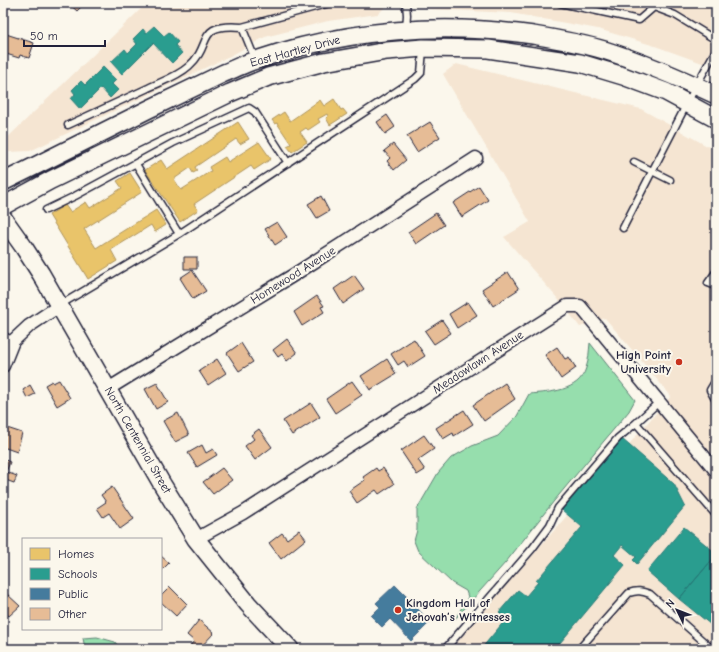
<svg xmlns="http://www.w3.org/2000/svg" width="719" height="652" viewBox="0 0 719 652" font-family="'Comic Neue',sans-serif">
	<style>
		.built { fill: #f5e5d2 }
		.green { fill: #96dead; stroke: #5c8074 }
		.homes { fill: #e9c46a; stroke: #ad935c }
		.schools { fill: #2a9d8f; stroke: #287876 }
		.public { fill: #457b9d; stroke: #3a6080 }
		.building { fill: #e6bc96; stroke: #22223b }
		.lines { fill: none; stroke-linecap: round; stroke-linejoin: round }
		.service-casing { stroke: #22223b; stroke-width: 9 }
		.minor-casing { stroke: #22223b; stroke-width: 15 }
		.secondary-casing { stroke: #22223b; stroke-width: 20 }
		.service { stroke: #fbf7ec; stroke-width: 6 }
		.minor { stroke: #fbf7ec; stroke-width: 12 }
		.secondary { stroke: #fbf7ec; stroke-width: 17 }
		.poi-dot { fill: #c8321e; stroke: #fbf7ec; stroke-width: 1.5 }
		.labels { text-anchor: middle; dominant-baseline: central; stroke-width: 4; stroke-linejoin: round; paint-order: stroke }
		.street-label { font-size: 12px; fill: #22223b; stroke: #fbf7ec }
		.poi-label { font-size: 12px; font-weight: bold; fill: #22223b; stroke: #fbf7ec; text-anchor: end }
	</style>
	<rect width="100%" height="100%" fill="#fbf7ec"/>
	<filter id="ink" filterUnits="userSpaceOnUse"><feTurbulence type="fractalNoise" baseFrequency=".025" numOctaves="2"/><feDisplacementMap in="SourceGraphic" scale="8" xChannelSelector="R" yChannelSelector="G"/><feConvolveMatrix kernelMatrix="1 2 1 2 8 2 1 2 1" color-interpolation-filters="sRGB"/></filter>
	<g filter="url(#ink)">
		<!-- built -->
		<path class="built" d="M159,3H416L385,7L378,14L328,21L265,37L230,56L30,151L8,152L3,149V142L146,4H157Z
			M425,3H716V68L655,46L598,29L511,13L429,9Z
			M456,64L641,109L716,151V649H451L671,396L605,318L580,327L558,299L504,237L530,222L443,74Z"/>
		<!-- green -->
		<path class="green" d="M590,343L635,400L629,411L554,501L506,562L455,619L468,597L466,591L452,583L418,551L414,541L417,530V509L438,473L451,458L472,446L498,436L517,416L529,394C549,392 579,392 586,368C589,360 589,351 590,343Z
			M97,637L115,642L120,649H85L83,638Z"/>
		<!-- homes -->
		<path class="homes" d="M334,99L341,110L343,109L347,114L330,125L326,118L328,116L327,114L318,119L320,122L308,130L306,128L300,132L307,142L292,152L287,146L291,144L277,123L275,124L272,120L284,112L290,121L320,100L324,106Z
			M238,122L249,139L240,144L236,139L195,167L197,171L193,173L190,168L174,179L181,190L211,171L209,167L225,157L228,162L259,142L271,159L254,170L251,166L194,204L198,210L180,222L145,170L161,160L167,169Z
			M130,173L142,192L84,229L96,248L156,210L166,225L155,232L151,225L111,250L117,261L88,279L49,215L65,205L70,212L86,202L90,208L122,188L117,181Z"/>
		<!-- schools -->
		<path class="schools" d="M154,26L164,36L169,32L178,42L175,45L182,53L172,63L153,43L122,74L111,62L125,49L128,53L137,44L133,39L143,29L146,33Z
			M103,67L116,80L112,84L118,90L110,98L101,88L80,109L71,99L75,94L72,90L81,81L85,85Z
			M622,439L674,484L685,506L637,564L633,560L636,557L622,545L614,555L625,565L555,649H481L506,619L499,612L518,590L526,596L538,582L536,581L582,527L562,510Z
			M684,527L716,553V555L679,599L647,571Z
			M716,555V629L679,599Z"/>
		<!-- public -->
		<path class="public" d="M395,585L410,600L411,598L416,603L414,605L430,622L411,641L390,619L382,627L371,616L380,607L376,603Z"/>
		<!-- building -->
		<path class="building" d="M68,3H85L77,11Z
			M6,34L34,43L29,58L20,55L19,58L3,53V45Z
			M387,115L395,127L385,134L377,122Z
			M430,122L440,137L417,152L407,136Z
			M393,144L406,160L394,170L387,161L390,158L384,151Z
			M479,186L488,200L462,217L453,203Z
			M321,196L329,211L317,218L308,204Z
			M436,213L444,225L416,244L408,232Z
			M277,222L287,237L275,245L265,229Z
			M184,257H197V269H184Z
			M192,270L206,291L193,299L180,278Z
			M508,272L519,289L493,306L482,289Z
			M354,275L364,289L343,304L334,289Z
			M317,296L324,306L321,307L324,312L302,326L294,312Z
			M468,302L477,315L457,328L449,314Z
			M442,320L451,333L434,344L425,331Z
			M287,339L297,353L287,361L282,354L278,357L273,350Z
			M414,339L425,356L408,367L404,361L398,365L391,354Z
			M241,343L253,362L239,371L227,353Z
			M557,347L565,359L569,357L576,368L561,379L545,355Z
			M217,359L226,373L208,385L199,371Z
			M387,359L396,374L370,390L361,376Z
			M59,380L70,398L57,406L45,385L52,381L53,383Z
			M352,381L362,395L335,413L326,399Z
			M157,383L168,402L156,409L145,389Z
			M505,383L515,399L484,421L473,405Z
			M30,385L35,394L27,398L23,390Z
			M311,403L320,417L292,435L283,421Z
			M464,410L473,424L454,436L453,433L443,439L436,428Z
			M178,413L189,435L175,442L163,421Z
			M7,428L22,433L17,452L3,447V440Z
			M259,429L272,447L255,460L245,446L254,439L251,435Z
			M424,435L434,449L418,460L425,470L417,475L401,451Z
			M202,445L206,453L213,449L217,455L197,467L188,453Z
			M3,459L10,462L6,472L17,476L14,483L3,479Z
			M222,468L232,480L213,494L203,482Z
			M376,468L378,471L383,468L394,484L379,494L376,490L357,503L349,491L365,480L363,477Z
			M112,487L134,519L120,529L109,513L103,517L97,508L106,502L101,495Z
			M299,530L306,539L281,559L269,543L282,533L287,539Z
			M161,556L169,563L161,571Z
			M170,587L187,604L176,616L161,602V596Z
			M7,594L20,606L9,616L3,610V597Z
			M199,620L214,633L199,649H193L190,646L194,641L187,635Z"/>
		<g class="lines">
			<defs>
				<path id="service" d="M406,3L407,15L406,29
					M560,3L639,20L654,7
					M650,3L654,7L675,15L716,40
					M255,59L242,27L330,3
					M68,125C94,113 120,101 146,89C160,82 177,77 189,66C214,44 194,23 242,27
					M634,162L670,180
					M136,164L179,234
					M46,210L75,196L173,143L249,108L255,112L288,163
					M623,228L696,86L716,50
					M716,272L708,283L716,286
					M60,305L179,234L415,79L421,73L423,50
					M3,335L13,341
					M716,380L710,390L716,401
					M659,402L636,423L716,515
					M445,649L532,549L550,525L558,508L618,438L636,423
					M579,649L629,593C637,590 642,591 650,594L712,649"/>
				<path id="minor" d="M3,366L13,341L29,326L59,306
					M108,389L292,276L476,158
					M196,539L243,513L567,306H580L716,471"/>
				<path id="secondary" d="M3,182C52,158 100,133 149,109C174,97 199,85 224,73C235,69 245,63 256,60C345,30 440,22 533,35C557,39 581,43 604,50C642,62 680,78 716,95
					M3,206L51,180L230,93L268,77L324,62L387,51L423,48L488,49L580,63L623,76L666,92L716,119
					M3,218L23,246L41,274L162,484L196,539L248,604L290,649"/>
			</defs>
			<!-- service casing -->
			<use href="#service" class="service-casing"/>
			<!-- minor casing -->
			<use href="#minor" class="minor-casing"/>
			<!-- secondary casing -->
			<use href="#secondary" class="secondary-casing"/>
			<!-- service -->
			<use href="#service" class="service"/>
			<!-- minor -->
			<use href="#minor" class="minor"/>
			<!-- secondary -->
			<use href="#secondary" class="secondary"/>
		</g>
	</g>
	<!-- markers -->
	<g class="poi-dot">
		<circle cx="679" cy="362" r="4"/>
		<circle cx="398" cy="610" r="4"/>
	</g>
	<g class="labels">
		<!-- street labels -->
		<g class="street-label">
			<text transform="translate(295 51) rotate(-15)">East Hartley Drive</text>
			<text transform="translate(293 275) rotate(-32)">Homewood Avenue</text>
			<text transform="translate(478 362) rotate(-33)">Meadowlawn Avenue</text>
			<text transform="translate(138 440) rotate(60)">North Centennial Street</text>
		</g>
		<!-- poi labels -->
		<g class="poi-label">
			<text x="671" y="355">High Point<tspan x="671" dy="14">University</tspan></text>
			<text x="406" y="603" text-anchor="start">Kingdom Hall of<tspan x="406" dy="14">Jehovah’s Witnesses</tspan></text>
		</g>
	</g>
	<!-- margin -->
	<rect width="719" height="652" fill="none" stroke="#fbf7ec" stroke-width="16"/>
	<rect x="8" y="8" width="703" height="636" fill="none" stroke="#22223b" stroke-width="1.5" filter="url(#ink)"/>
	<!-- legend -->
	<rect x="22" y="538" width="140" height="92" fill="#fbf7ec" stroke="#a4a2a5"/>
	<rect x="30" y="548" width="20" height="12" fill="#e9c46a" stroke="#a4a2a5"/>
	<text x="58" y="558" font-size="12" fill="#22223b">Homes</text>
	<rect x="30" y="568" width="20" height="12" fill="#2a9d8f" stroke="#a4a2a5"/>
	<text x="58" y="578" font-size="12" fill="#22223b">Schools</text>
	<rect x="30" y="588" width="20" height="12" fill="#457b9d" stroke="#a4a2a5"/>
	<text x="58" y="598" font-size="12" fill="#22223b">Public</text>
	<rect x="30" y="608" width="20" height="12" fill="#e6bc96" stroke="#a4a2a5"/>
	<text x="58" y="618" font-size="12" fill="#22223b">Other</text>
	<!-- north arrow -->
	<g transform="translate(677 610) rotate(313)" stroke="#fbf7ec" stroke-width="3" paint-order="stroke">
	<path d="M0-3L7 15L0 10L-7 15Z" fill="#22223b"/>
	<text y="-6" font-size="11" font-weight="bold" text-anchor="middle" fill="#22223b">N</text>
	</g>
	<!-- scale -->
	<path d="M24 40v6h81v-6" fill="none" stroke="#22223b" stroke-width="2"/>
	<text x="30" y="40" font-size="12" fill="#22223b" stroke="#fbf7ec" stroke-width="3" paint-order="stroke">50 m</text>
</svg>
